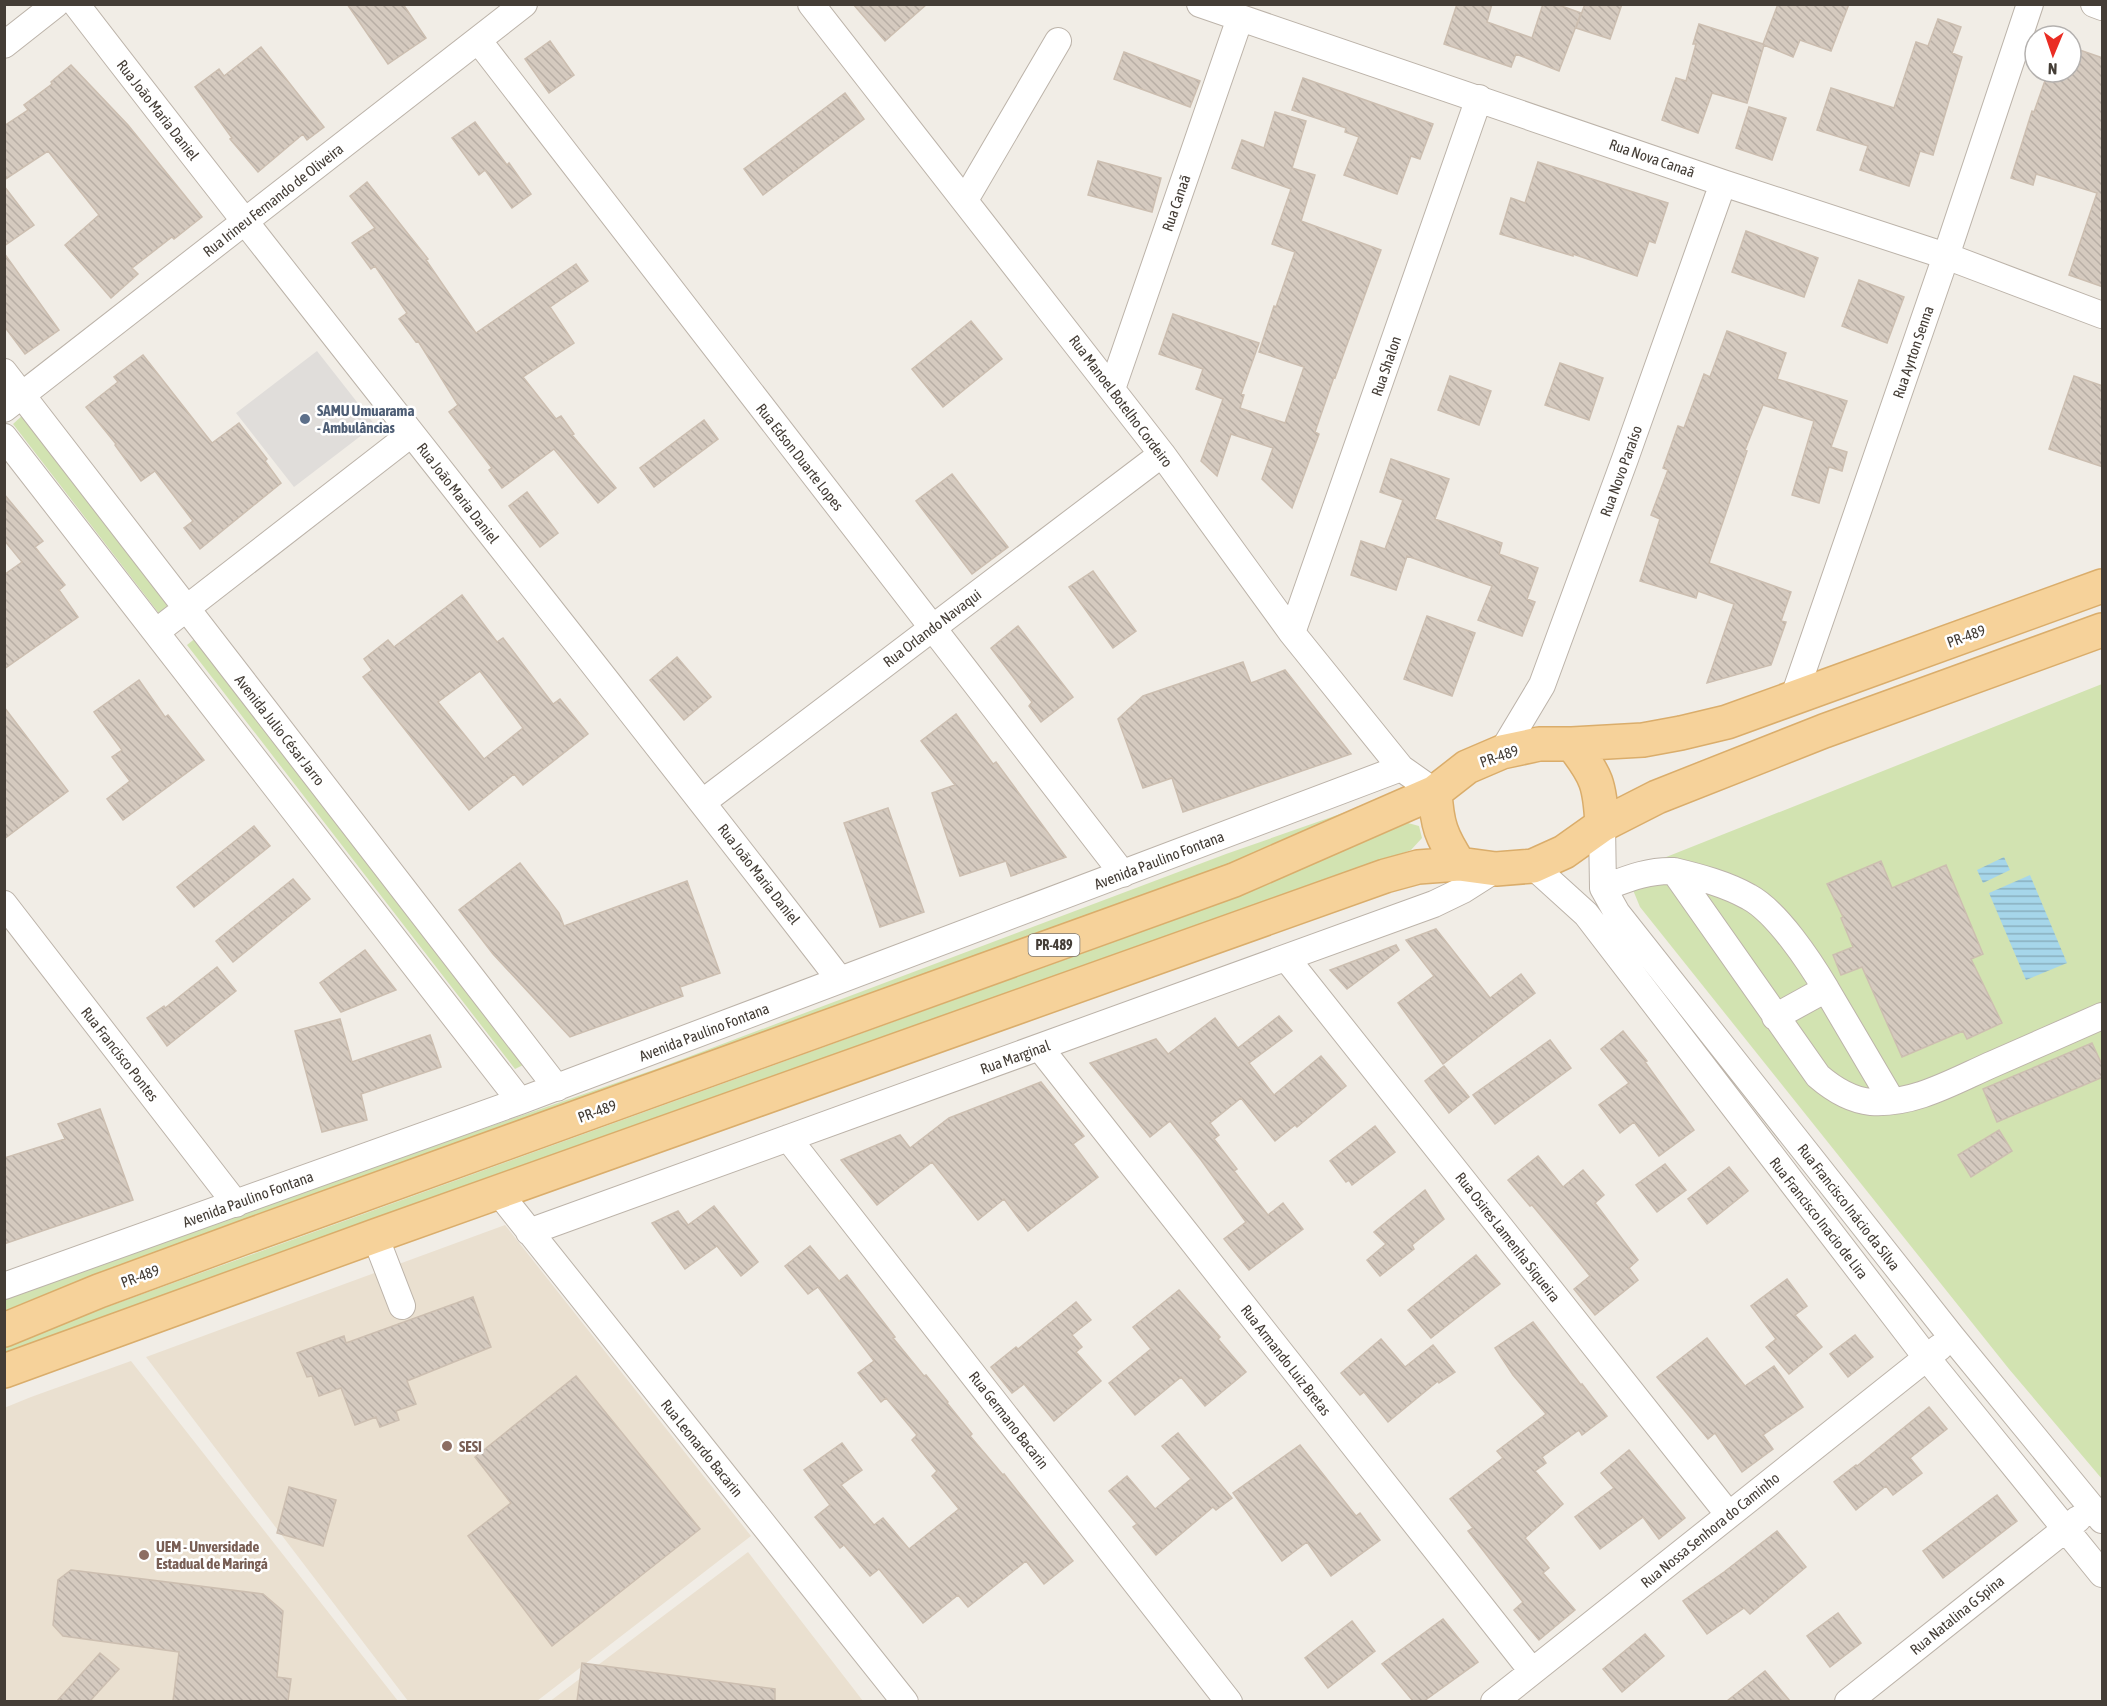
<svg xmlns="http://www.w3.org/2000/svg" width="2107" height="1706" viewBox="0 0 2107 1706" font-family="'Asap Condensed',sans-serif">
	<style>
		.education { fill: #eae0d0 }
		.green { fill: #d2e3b1 }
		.parking { fill: #e0ddda }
		.water { fill: url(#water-rules) }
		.building { fill: url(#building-back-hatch); stroke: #ccbeb0; stroke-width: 1.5; fill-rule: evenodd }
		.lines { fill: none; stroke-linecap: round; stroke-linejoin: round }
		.minor-casing { stroke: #bcb3a9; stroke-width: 28 }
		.major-casing { stroke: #daad6b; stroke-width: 36 }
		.minor { stroke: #fff; stroke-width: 26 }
		.major { stroke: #f6d29a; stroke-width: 33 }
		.service-dot { fill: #5c6f8a; stroke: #fff; stroke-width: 2 }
		.education-dot { fill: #8d6e63; stroke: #fff; stroke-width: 2 }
		.labels { text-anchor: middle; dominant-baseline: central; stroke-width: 5; stroke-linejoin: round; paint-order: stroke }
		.shield { fill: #fff; stroke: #7c7772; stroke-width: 1.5 }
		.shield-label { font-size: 14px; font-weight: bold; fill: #443d36 }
		.street-label { font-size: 15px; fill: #443d36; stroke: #fff }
		.service-label { font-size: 15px; font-weight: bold; fill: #4e5e75; stroke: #fff; text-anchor: start }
		.education-label { font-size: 15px; font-weight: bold; fill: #785e54; stroke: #fff; text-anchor: start }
	</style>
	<defs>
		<pattern id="water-rules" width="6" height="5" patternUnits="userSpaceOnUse" patternTransform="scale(1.5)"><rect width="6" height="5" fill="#a6d6ea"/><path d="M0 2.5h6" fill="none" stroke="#89afbe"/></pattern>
		<pattern id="building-back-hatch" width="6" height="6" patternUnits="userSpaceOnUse" patternTransform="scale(1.5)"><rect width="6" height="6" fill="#d5cabf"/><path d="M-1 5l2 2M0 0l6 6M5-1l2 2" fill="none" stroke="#b8aea5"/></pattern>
	</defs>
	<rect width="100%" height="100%" fill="#f1ede6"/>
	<!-- education -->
	<path class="education" d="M505,1225L751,1536L537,1701H408L146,1357Z
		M131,1361L398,1701H5L4,1408L31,1397Z
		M748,1552L863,1701L549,1702Z"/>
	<!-- green -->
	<path class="green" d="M24,414L173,607L161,616L13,424Z
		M197,637L527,1063L515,1069L187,645Z
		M2102,684V1479L2009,1369L1640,907L1626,873Z
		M1386,798L1388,806L5,1316V1294L659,1068L1226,854Z
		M1408,823L1419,826L1422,838L1411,850L1385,860L5,1365V1344L1229,900Z"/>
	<!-- parking -->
	<path class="parking" d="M317,351L375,425L294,487L236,413Z"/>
	<!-- water -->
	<path class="water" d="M2004,857L2010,870L1983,883L1977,870Z
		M2030,875L2067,963L2026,980L1989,893Z"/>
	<!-- building -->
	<path class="building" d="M347,4H403L426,38L388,64Z
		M853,4H927L885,41Z
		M1457,4H1492L1487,22L1532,38L1543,4H1556L1581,13L1559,71L1516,54L1511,67L1444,44Z
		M1585,4H1622L1610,39L1576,28Z
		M1778,4H1849L1831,51L1800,40L1793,57L1764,45L1747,103L1712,93L1698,133L1662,120L1676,78L1686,81L1696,44H1693L1699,24L1763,44Z
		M1938,19L1961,27L1952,53L1962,57L1933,155L1920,151L1909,186L1860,170L1868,146L1817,130L1831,88L1894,108L1916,42L1928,46Z
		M550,41L574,75L549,93L525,59Z
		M261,47L324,127L307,140L303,134L258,172L230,139L232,138L195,87L219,69L224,76Z
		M2071,47L2103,58V287L2069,275L2097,193L2036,174L2033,185L2011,178L2032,111L2034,112L2048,72H2071Z
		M1124,52L1200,81L1190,107L1114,79Z
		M71,65L128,125L202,217L174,239L172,237L132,268L138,274L111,298L65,245L99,215L48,151L4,180V126L28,110L24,105L52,84L51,82Z
		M1303,78L1433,124L1420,159L1411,156L1397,194L1344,175L1359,137L1345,132L1346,128L1292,110Z
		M845,93L864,119L763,195L744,169Z
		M1749,107L1786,118L1772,160L1736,148Z
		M1275,112L1306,121L1292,168L1315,175L1301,221L1381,250L1335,378L1334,377L1315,432L1319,434L1292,508L1262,479L1273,448L1231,434L1217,476L1201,461L1223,399L1196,389L1203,369L1159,354L1173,314L1259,343L1241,394L1244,395L1240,408L1285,423L1304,367L1259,352L1274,306L1276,307L1295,252L1272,244L1291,189L1232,168L1242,140L1264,148Z
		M475,122L507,165L509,163L531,194L512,208L485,170L479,175L452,138Z
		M1098,161L1161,178L1152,212L1088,195Z
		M1538,162L1668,203L1655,243L1649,241L1637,276L1573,254V256L1500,234L1511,198L1525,203Z
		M367,182L428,259L426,260L476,333L576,264L588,281L550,307L574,343L523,377L556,419L561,416L574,434L572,435L616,488L598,503L554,449L502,488L489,470L492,468L449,412L458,405L418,341L416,342L399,319L407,313L375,266L371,269L352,243L375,228L350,196Z
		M4,186L34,225L4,246Z
		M1746,231L1818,258L1804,297L1732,272Z
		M4,253L59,330L25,354L4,326Z
		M1859,280L1904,297L1887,343L1842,326Z
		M971,321L1002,359L943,407L912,369Z
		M1727,331L1786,353L1777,379L1847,401L1831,447L1847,452L1842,471L1829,467L1819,503L1792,495L1814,421L1763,405L1745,450L1747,451L1709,563L1791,592L1781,621L1786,622L1771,665L1707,683L1734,604L1698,591L1696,598L1640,581L1660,519L1651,515L1668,470L1663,468L1678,426L1684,428L1704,374L1710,377Z
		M143,355L212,443L239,423L267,459L265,461L281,483L200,549L184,528L193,521L155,471L141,481L115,445L116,444L86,407L118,382L114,377Z
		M1560,363L1603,378L1589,420L1545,405Z
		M1450,376L1491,391L1479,425L1438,410Z
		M2074,376L2103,386V467L2049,449Z
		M704,420L718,439L654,487L640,468Z
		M1391,459L1449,479L1435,519L1502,543L1499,554L1538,568L1527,599L1535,602L1522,636L1478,620L1492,586L1407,556L1396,590L1351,575L1361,541L1385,549L1403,500L1380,492Z
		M952,474L1008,547L972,574L916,501Z
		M527,492L558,533L540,547L509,506Z
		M4,494L43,541L35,547L65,585L59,590L78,617L4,669V575L22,562L4,540Z
		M1093,571L1136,631L1113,648L1069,587Z
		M462,595L497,642L503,638L553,704L560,699L588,734L523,785L514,774L469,810L363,677L372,670L364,659L388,640L394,647ZM480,671L523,728L484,759L438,702Z
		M1427,616L1475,633L1452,696L1404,679Z
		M1018,626L1073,697L1041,722L1029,706L1032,702L991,648Z
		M677,657L711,697L684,720L650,680Z
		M1243,662L1251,683L1285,670L1351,754L1183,812L1172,778L1143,788L1118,719L1143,696Z
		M139,680L165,717L168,715L204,760L123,820L107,799L130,781L112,757L122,750L94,712Z
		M4,707L68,791L4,839Z
		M956,714L993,764L996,762L1066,857L1011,876L1006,861L960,876L932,793L955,785L921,741Z
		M888,808L924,912L880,927L844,823Z
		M254,826L270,846L194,907L177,887Z
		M1881,861L1892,888L1946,865L1983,954L1971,959L2002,1023L1967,1039L1963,1031L1902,1057L1862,967L1841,975L1833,955L1853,947L1841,918L1843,917L1827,884Z
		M520,863L559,913L564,926L687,881L720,973L680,987L683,996L570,1037L493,954L459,910Z
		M293,879L310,899L233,962L216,941Z
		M1436,929L1490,998L1521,974L1535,993L1443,1064L1398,1003L1434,976L1406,940Z
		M1396,945L1399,950L1347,989L1330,970Z
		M365,950L396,990L341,1012L320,983Z
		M217,967L236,991L167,1046L147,1018L164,1006L165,1008Z
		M1279,1016L1292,1031L1249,1063L1274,1095L1321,1056L1346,1086L1297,1127L1295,1125L1275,1141L1241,1098L1210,1123L1219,1135L1214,1139L1237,1169L1234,1171L1268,1215L1283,1203L1303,1229L1249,1270L1224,1239L1246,1222L1201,1160L1170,1121L1150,1137L1090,1063L1156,1039L1168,1054L1215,1018L1238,1048Z
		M340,1019L352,1062L430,1035L441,1067L361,1094L367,1120L322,1132L295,1031Z
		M1623,1031L1647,1061L1645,1062L1694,1130L1659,1156L1634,1122L1620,1133L1599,1105L1629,1083L1601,1049Z
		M1550,1040L1571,1068L1495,1124L1473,1095Z
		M2092,1043L2103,1067V1077L1997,1122L1983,1089Z
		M1444,1066L1469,1097L1449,1113L1425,1081Z
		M1041,1082L1084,1136L1073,1144L1098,1177L1028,1231L1004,1199L978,1220L932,1162L877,1205L841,1160L900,1135L910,1148L949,1118Z
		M100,1109L133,1200L4,1244V1158L65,1139L58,1124Z
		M1375,1126L1395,1152L1352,1185L1349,1180L1346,1182L1330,1161Z
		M1999,1130L2012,1151L1971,1177L1958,1155Z
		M1538,1156L1563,1187L1583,1170L1604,1195L1595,1203L1638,1260L1629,1268L1638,1280L1595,1315L1574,1289L1590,1276L1567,1247L1532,1205L1530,1206L1508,1180Z
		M1665,1164L1686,1190L1657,1212L1636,1185Z
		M1729,1167L1748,1191L1707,1224L1688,1199Z
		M1425,1190L1444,1219L1412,1245L1414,1249L1380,1276L1367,1260L1386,1244L1374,1232Z
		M714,1206L758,1262L741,1276L717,1246L685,1269L652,1223L678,1211L688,1225Z
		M810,1246L839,1281L847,1275L895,1337L893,1338L924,1376L926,1375L948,1402L947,1403L972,1434L970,1436L1003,1475L1004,1474L1073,1561L1044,1584L1026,1561L968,1607L958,1595L923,1623L879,1569L870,1576L844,1545L840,1548L815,1517L830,1505L804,1470L842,1443L862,1470L841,1485L874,1525L883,1518L909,1549L959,1509L932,1476L937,1471L912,1440L917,1435L886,1398L881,1402L858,1373L874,1361L818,1287L808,1294L785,1266Z
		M1476,1255L1500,1284L1431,1338L1408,1310Z
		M1787,1279L1807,1306L1795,1315L1822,1347L1789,1374L1766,1347L1776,1339L1751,1306Z
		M1179,1290L1220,1337L1218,1339L1246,1372L1205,1406L1181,1377L1135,1415L1109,1383L1151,1349L1133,1327Z
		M473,1297L491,1347L407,1381L416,1404L396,1411L399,1420L380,1427L376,1417L355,1425L341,1388L319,1396L312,1376L307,1377L297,1353L344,1336L346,1343Z
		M1076,1302L1091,1320L1072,1335L1082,1347L1076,1352L1101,1381L1054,1421L1024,1384L1012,1393L991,1367L1016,1347L1018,1349Z
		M1533,1322L1581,1385L1582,1384L1607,1416L1582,1435L1579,1430L1542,1457L1546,1463L1535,1471L1563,1504L1525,1538L1549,1568L1543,1573L1575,1610L1539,1640L1514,1610L1523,1602L1468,1531L1473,1528L1450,1499L1503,1458L1497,1451L1546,1414L1513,1375L1495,1348Z
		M1855,1335L1873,1357L1848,1377L1830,1354Z
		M1707,1338L1745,1386L1774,1366L1803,1407L1763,1435L1773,1449L1742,1472L1715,1433L1708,1439L1657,1377Z
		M1381,1339L1405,1367L1433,1345L1455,1372L1439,1383L1438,1381L1388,1422L1364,1392L1360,1395L1341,1373Z
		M576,1376L700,1529L552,1646L468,1536L511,1503L475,1457Z
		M1929,1407L1947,1429L1910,1458L1922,1473L1893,1495L1886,1486L1856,1510L1834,1482L1856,1465L1857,1466Z
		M1178,1433L1232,1498L1216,1510L1213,1507L1156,1555L1133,1527L1137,1524L1109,1491L1127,1476L1155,1509L1191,1479L1162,1446Z
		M1300,1445L1356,1516L1360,1513L1380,1540L1331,1576L1307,1542L1282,1561L1233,1493Z
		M1629,1450L1685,1518L1659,1539L1643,1517L1600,1549L1575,1517L1614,1488L1601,1473Z
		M289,1487L336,1500L323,1546L277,1533Z
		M1997,1495L2017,1521L1943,1578L1923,1551Z
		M1777,1531L1806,1567L1750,1614L1744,1608L1707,1634L1683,1601L1724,1572Z
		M71,1570L263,1594L283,1611L277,1677L291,1679L288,1701H173L179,1652L63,1636L53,1625L58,1580Z
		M1838,1613L1861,1643L1830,1667L1807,1636Z
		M1443,1619L1478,1662L1424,1701H1413L1382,1664Z
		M1352,1621L1375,1651L1328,1688L1305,1658Z
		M1645,1634L1664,1656L1622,1692L1603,1669Z
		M100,1653L119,1669L90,1701H57Z
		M582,1663L775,1689V1701H577Z
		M1765,1671L1790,1701H1727Z"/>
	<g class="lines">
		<defs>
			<path id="minor" d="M76,4C328,332 588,653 840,980
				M811,4L1162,454L1292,633L1401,768L1435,792
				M1200,4L1723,183L1946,256L2102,315
				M2094,4L2102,7
				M478,40L1123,874
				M4,45L56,4
				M965,200L1058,41
				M4,372L557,1088
				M1112,389L1240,18
				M4,409L524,4
				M4,437L520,1101
				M156,632L411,434
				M1292,633L1479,98
				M1793,699L1946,256L2030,4
				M1502,752L1542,685L1625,459L1723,183
				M703,802L1162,454
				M1602,825L1603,888L1617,913L1952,1337L2102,1520
				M1533,866L1586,914L1926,1357L2102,1574
				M1674,871C1699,877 1726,884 1749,897C1777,912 1810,962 1826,989L1775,1017
				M1603,888C1627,879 1648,870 1674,871L1818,1076C1833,1089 1850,1100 1871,1102C1914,1105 1954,1081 1993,1064C2029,1048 2066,1032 2102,1016
				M4,904L236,1204
				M1287,959L1729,1515
				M1826,989L1892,1101
				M1040,1048L1532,1671
				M788,1138L1229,1702
				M499,1193L905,1702
				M529,1232L1434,904L1463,890L1496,869
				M375,1236L402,1306
				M4,1286L520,1101L1401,768
				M1494,1702L1940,1347
				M1848,1702L2078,1519"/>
			<path id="major" d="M1572,744C1597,776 1600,785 1602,825
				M1435,792C1437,825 1441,836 1459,864
				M4,1330L99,1291L251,1235L1234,880L1435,792L1467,767L1502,752L1539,744H1572L1643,740L1681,733L1727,722L2102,586
				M4,1371L375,1236L1385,876L1418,867L1459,864L1496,869L1533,866L1564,852L1602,825L1657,797L1824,731L2102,630"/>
		</defs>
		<!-- minor casing -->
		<use href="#minor" class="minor-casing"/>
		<!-- major casing -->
		<use href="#major" class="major-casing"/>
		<!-- minor -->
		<use href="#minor" class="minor"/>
		<!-- major -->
		<use href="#major" class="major"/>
	</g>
	<!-- markers -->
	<circle class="service-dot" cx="305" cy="419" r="6"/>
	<g class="education-dot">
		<circle cx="447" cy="1446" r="6"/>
		<circle cx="144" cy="1555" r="6"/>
	</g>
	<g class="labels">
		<!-- shield labels -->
		<rect class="shield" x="1028.5" y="934" width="51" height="22" rx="4.5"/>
		<g class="shield-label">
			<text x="1054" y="945">PR-489</text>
		</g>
		<!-- street labels -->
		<g class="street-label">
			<text transform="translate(158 110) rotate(52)">Rua João Maria Daniel</text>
			<text transform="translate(1652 158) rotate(19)">Rua Nova Canaã</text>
			<text transform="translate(273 200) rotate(-38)">Rua Irineu Fernando de Oliveira</text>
			<text transform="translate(1176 203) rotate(-71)">Rua Canaã</text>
			<text transform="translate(1913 352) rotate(-71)">Rua Ayrton Senna</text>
			<text transform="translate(1386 366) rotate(-71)">Rua Shalon</text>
			<text transform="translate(1121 401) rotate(53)">Rua Manoel Botelho Cordeiro</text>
			<text transform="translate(800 457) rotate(52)">Rua Edson Duarte Lopes</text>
			<text transform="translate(1621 471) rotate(-70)">Rua Novo Paraíso</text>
			<text transform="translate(458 493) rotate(52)">Rua João Maria Daniel</text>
			<text transform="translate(932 628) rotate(-37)">Rua Orlando Navaqui</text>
			<text transform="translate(1966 636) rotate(-20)">PR-489</text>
			<text transform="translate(280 730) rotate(52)">Avenida Julio César Jarro</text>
			<text transform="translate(1499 756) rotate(-19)">PR-489</text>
			<text transform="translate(1159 860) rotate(-21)">Avenida Paulino Fontana</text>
			<text transform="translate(759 874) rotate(52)">Rua João Maria Daniel</text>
			<text transform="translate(704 1032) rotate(-21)">Avenida Paulino Fontana</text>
			<text transform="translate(120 1054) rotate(52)">Rua Francisco Pontes</text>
			<text transform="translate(1015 1057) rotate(-20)">Rua Marginal</text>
			<text transform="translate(597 1111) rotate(-20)">PR-489</text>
			<text transform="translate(248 1199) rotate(-20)">Avenida Paulino Fontana</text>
			<text transform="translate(1849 1207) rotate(52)">Rua Francisco Inácio da Silva</text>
			<text transform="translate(1819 1218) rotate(52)">Rua Francisco Inacio de Lira</text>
			<text transform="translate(1508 1237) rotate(52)">Rua Osires Lamenha Siqueira</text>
			<text transform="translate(140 1276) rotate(-20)">PR-489</text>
			<text transform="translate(1286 1360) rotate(52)">Rua Armando Luiz Bretas</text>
			<text transform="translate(1009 1420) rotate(52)">Rua Germano Bacarin</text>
			<text transform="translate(702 1448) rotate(51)">Rua Leonardo Bacarin</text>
			<text transform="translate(1710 1530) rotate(-39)">Rua Nossa Senhora do Caminho</text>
			<text transform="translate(1957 1615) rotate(-39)">Rua Natalina G Spina</text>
		</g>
		<!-- service labels -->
		<g class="service-label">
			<text x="317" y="410">SAMU Umuarama<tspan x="317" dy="17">- Ambulâncias</tspan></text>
		</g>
		<!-- education labels -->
		<g class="education-label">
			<text x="459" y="1446">SESI</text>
			<text x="156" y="1546">UEM - Unversidade<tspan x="156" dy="17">Estadual de Maringá</tspan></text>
		</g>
	</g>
	<!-- border -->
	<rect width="2107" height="1706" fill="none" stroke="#443d36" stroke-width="12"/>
	<!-- north arrow -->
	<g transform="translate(2053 54) rotate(182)"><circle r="28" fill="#ffffff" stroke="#b4b1af" stroke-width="1.5"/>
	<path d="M0-4.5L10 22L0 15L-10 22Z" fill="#ea2d24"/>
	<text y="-9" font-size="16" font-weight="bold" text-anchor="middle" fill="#443d36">N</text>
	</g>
</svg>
